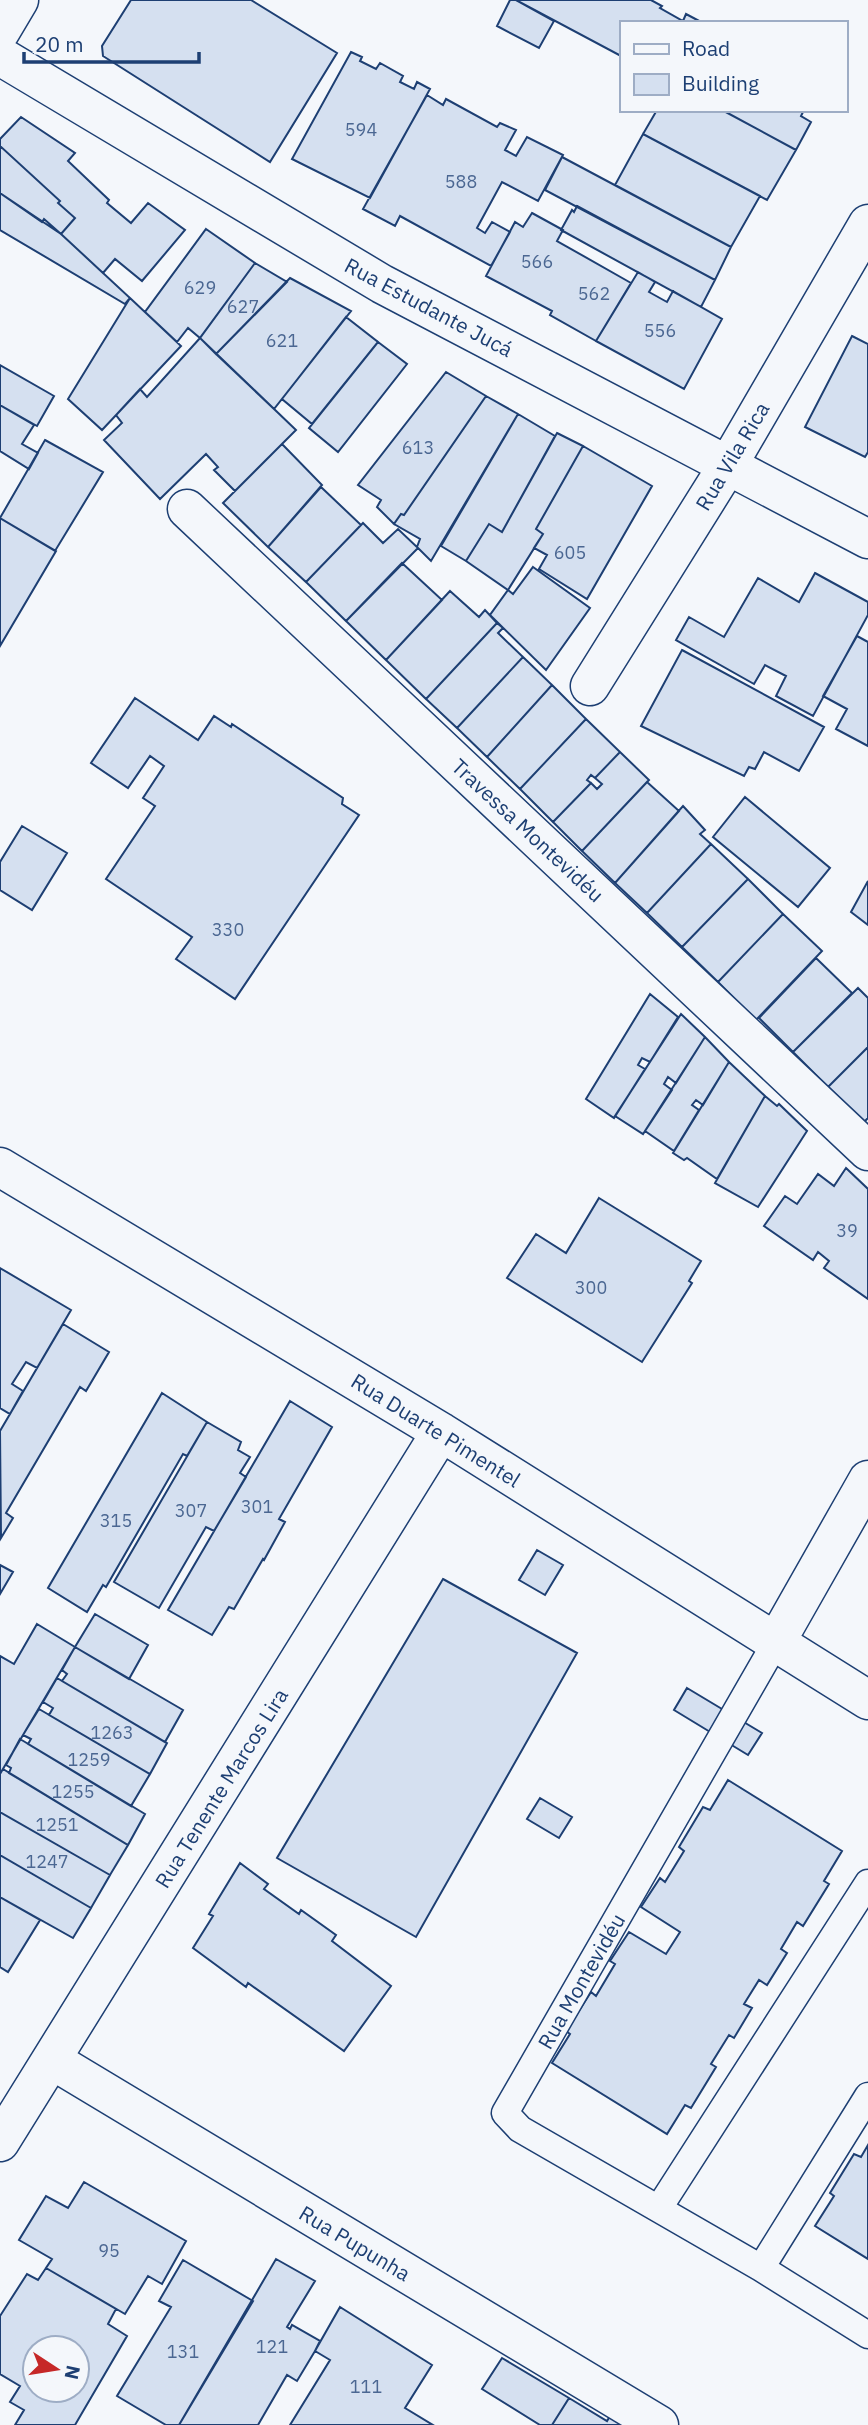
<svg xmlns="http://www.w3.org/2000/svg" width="868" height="2425" viewBox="0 0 868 2425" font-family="'IBM Plex Sans',sans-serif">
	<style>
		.building { fill: #d5e0f0; stroke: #1d3f73; stroke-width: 2; fill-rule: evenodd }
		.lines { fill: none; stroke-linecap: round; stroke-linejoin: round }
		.service-casing { stroke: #1d3f73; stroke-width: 29 }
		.minor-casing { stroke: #1d3f73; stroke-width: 41 }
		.primary-casing { stroke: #1d3f73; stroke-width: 41 }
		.service { stroke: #f4f7fb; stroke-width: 26 }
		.minor { stroke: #f4f7fb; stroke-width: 38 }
		.primary { stroke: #f4f7fb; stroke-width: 38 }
		.labels { text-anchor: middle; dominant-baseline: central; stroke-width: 5; stroke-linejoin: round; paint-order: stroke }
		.number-label { font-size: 18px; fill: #4b6792 }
		.street-label { font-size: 21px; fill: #1d3f73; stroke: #f4f7fb }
	</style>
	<rect width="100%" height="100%" fill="#f4f7fb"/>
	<!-- building -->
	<path class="building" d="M131,0H251L337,53L270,162L103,56L102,46Z
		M510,0H516L554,21L539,48L497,26Z
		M516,0H651L662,6L660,8L683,21L686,14L703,23H621V56Z
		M351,52L362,57L360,61L376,69L380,63L403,76L400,82L414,89L417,82L430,89L370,198L292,159Z
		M427,95L443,105L446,99L497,127L500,123L516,130L505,150L516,156L527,137L563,155L538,201L502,182L477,228L485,233L492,222L510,232L491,266L400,216L395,226L363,209Z
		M657,110H722L796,150L767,200L643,134Z
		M722,110H804L801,116L811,122L796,150Z
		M21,117L75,153L68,161L109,200L107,203L131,223L148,203L185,230L142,281L115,259L103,273L61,234L75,218L58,203L60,201L0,146V139Z
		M643,134L760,196L731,247L615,185Z
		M0,146L60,201L58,203L75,218L61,234L44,219L42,222L0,193Z
		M562,157L731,247L715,280L545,190Z
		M0,193L61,234L130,298L125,304L0,230Z
		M577,206L715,280L701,307L561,230L572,210L574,212Z
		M532,213L563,230L557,241L631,283L596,341L550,315L552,311L486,276L515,222L523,227Z
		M206,229L255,263L200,338L188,328L177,342L145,312Z
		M255,263L287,282L216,354L200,338Z
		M638,272L655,282L649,292L667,302L673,291L722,319L684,389L596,341Z
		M290,278L351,311L274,409L216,354Z
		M130,298L181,346L102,430L68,399Z
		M346,317L378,342L312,424L282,399Z
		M852,336L868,344V452L865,457L805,427Z
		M200,338L296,430L235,491L214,470L218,467L206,454L160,499L104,440L122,423L116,415L140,389L147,397Z
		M378,342L407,364L338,452L309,428Z
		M0,365L54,396L37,426L0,405Z
		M446,372L486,396L404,515L401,514L394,524L377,507L381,500L358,485Z
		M486,396L518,414L431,561L417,547L420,539L394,524L401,514L404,515Z
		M0,405L34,425L22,444L38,453L29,469L0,451Z
		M518,414L555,436L502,532L489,524L466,561L441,546Z
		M557,433L583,446L536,529L543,534L508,590L466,561L489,524L502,532Z
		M45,440L103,472L55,551L0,518Z
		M282,444L322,485L268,547L223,503Z
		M583,446L652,486L587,599L539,569L547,555L534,548L543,534L536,529Z
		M321,487L361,525L306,582L268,547Z
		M0,518L56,551L0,646Z
		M363,523L383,543L398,529L418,548L346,621L306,582Z
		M402,563L442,600L386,660L346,621Z
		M533,567L590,608L546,670L490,615L508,590L513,594Z
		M815,573L868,602V615L813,716L776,696L786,676L765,665L754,684L676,640L689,617L724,637L758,578L799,602Z
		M450,591L479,617L485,610L497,623L426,699L386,660Z
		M497,623L503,628L498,633L523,657L457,728L426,699Z
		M857,636L868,642V746L836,729L847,709L823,696Z
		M682,650L824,727L799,771L764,752L755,769L749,767L744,776L641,726Z
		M523,657L552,685L487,757L457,728Z
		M552,685L586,719L520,789L487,757Z
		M135,698L198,740L214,716L231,727L232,724L343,798L342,804L359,815L235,999L176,959L192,937L106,879L155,806L143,798L164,766L150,756L128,788L91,763Z
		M586,719L620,752L595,778L591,775L587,780L591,783L553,822L520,789Z
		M620,752L649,780L582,851L553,822L591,783L597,789L602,784L595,778Z
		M647,782L679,811L615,883L582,851Z
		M745,797L830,868L798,907L713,837Z
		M683,806L705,830L700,834L711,844L647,913L615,883Z
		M22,826L67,853L32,910L0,890V862Z
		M711,844L748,879L682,947L647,913Z
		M748,879L783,914L718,982L682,947Z
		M868,881V925L851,912Z
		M783,914L822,951L756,1020L718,982Z
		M816,958L852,993L793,1052L759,1018Z
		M858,988L868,998V1047L828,1087L793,1052Z
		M650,994L678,1017L650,1062L642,1058L638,1065L645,1069L614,1118L586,1099Z
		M681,1014L705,1037L676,1083L668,1077L664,1084L672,1090L643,1134L615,1116Z
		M705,1037L729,1062L703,1105L696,1100L692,1105L699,1110L674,1151L645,1131Z
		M868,1047V1118L864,1122L828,1087Z
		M729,1062L765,1096L717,1179L687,1158L684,1160L673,1153Z
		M765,1096L777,1106L779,1104L807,1131L758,1207L715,1183Z
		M846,1168L868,1189V1299L824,1268L829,1261L818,1252L813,1260L764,1226L785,1196L797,1204L818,1174L834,1186Z
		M599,1198L701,1261L689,1281L692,1283L642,1362L507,1278L536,1234L566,1253Z
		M0,1268L71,1310L37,1368L26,1362L12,1384L23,1391L10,1414L0,1408Z
		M63,1324L109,1352L86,1391L80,1387L6,1513L13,1518L1,1538L0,1431Z
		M162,1393L207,1422L187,1456L183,1454L106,1587L103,1585L87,1612L48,1588Z
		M290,1401L332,1427L279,1519L285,1522L264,1560L263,1559L234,1609L229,1607L212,1635L168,1610Z
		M207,1422L241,1442L238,1450L250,1457L240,1473L246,1477L214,1531L206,1527L159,1608L114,1582Z
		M537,1550L563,1565L545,1595L519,1580Z
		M0,1565L13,1572L0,1594Z
		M443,1579L577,1653L416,1937L277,1858Z
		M95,1614L148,1645L129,1679L75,1647Z
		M37,1624L75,1647L0,1774V1656L14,1664Z
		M75,1647L183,1710L165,1742L62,1681L67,1674L62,1670Z
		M57,1678L167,1743L150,1774L49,1715L53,1708L43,1702Z
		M687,1688L762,1733L748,1755L674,1710Z
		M39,1709L150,1774L131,1806L28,1744L31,1739L23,1735Z
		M20,1739L145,1814L128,1845L9,1773L11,1768L6,1765Z
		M3,1769L128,1845L110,1875L0,1812V1774Z
		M728,1780L842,1851L824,1881L829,1884L803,1926L797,1922L781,1949L787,1953L767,1985L759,1980L744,2004L752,2008L734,2038L729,2035L711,2064L716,2067L691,2108L685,2105L667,2134L552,2063L570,2034L566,2031L591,1992L596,1996L615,1964L610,1961L629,1932L666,1954L680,1932L641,1907L660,1878L665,1882L684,1851L679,1847L703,1807L710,1810Z
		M540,1798L572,1817L559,1838L527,1819Z
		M0,1812L110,1875L91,1908L0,1855Z
		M0,1855L91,1908L73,1938L0,1897Z
		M240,1863L268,1884L264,1889L299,1914L301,1910L336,1935L332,1941L391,1986L344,2051L248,1983L246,1987L193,1948L213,1916L209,1914Z
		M0,1897L40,1920L8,1972L0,1967Z
		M868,2145V2259L815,2226L834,2196L830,2193L854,2154L861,2157Z
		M84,2182L186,2241L162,2284L148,2276L125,2314L46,2268L52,2259L19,2240L46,2196L68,2208Z
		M276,2259L315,2281L287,2327L290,2329L292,2325L320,2341L315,2351L297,2381L287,2375L258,2425H179Z
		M183,2260L253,2301L179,2425H166L117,2396L171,2307L159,2301Z
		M46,2268L116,2309L108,2324L127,2336L75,2425H15L24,2410L10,2402L20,2386L0,2374V2316L27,2274L38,2280ZM35,2348H77V2390H35Z
		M340,2307L432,2365L405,2408L433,2425H290L330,2360L315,2351Z
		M502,2358L569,2398L552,2425H540L482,2389Z
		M569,2398L607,2421L613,2411L629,2425H552Z"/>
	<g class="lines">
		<defs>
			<path id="service" d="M776,1642L505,2113L520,2129L761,2268L868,2335
				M659,2208L868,1883
				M761,2268L868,2096"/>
			<path id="minor" d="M0,56L382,284L868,539
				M187,509L868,1151
				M590,686L728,465L868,224
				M0,1167L441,1432L868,1700
				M776,1642L868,1480
				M52,2060L659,2425
				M0,2142L441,1432"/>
			<path id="primary" d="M0,32L19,0"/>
		</defs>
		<!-- service casing -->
		<use href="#service" class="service-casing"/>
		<!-- minor casing -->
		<use href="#minor" class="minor-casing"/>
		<!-- primary casing -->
		<use href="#primary" class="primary-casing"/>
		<!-- service -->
		<use href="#service" class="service"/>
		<!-- minor -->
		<use href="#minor" class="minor"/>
		<!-- primary -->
		<use href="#primary" class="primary"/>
	</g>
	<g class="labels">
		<!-- number labels -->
		<g class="number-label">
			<text x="361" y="129">594</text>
			<text x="461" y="181">588</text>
			<text x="537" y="261">566</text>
			<text x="200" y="287">629</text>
			<text x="594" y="293">562</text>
			<text x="243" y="306">627</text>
			<text x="660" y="330">556</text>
			<text x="282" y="340">621</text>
			<text x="418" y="447">613</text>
			<text x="570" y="552">605</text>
			<text x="228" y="929">330</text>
			<text x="847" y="1230">39</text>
			<text x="591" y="1287">300</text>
			<text x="257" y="1506">301</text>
			<text x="191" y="1510">307</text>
			<text x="116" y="1520">315</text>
			<text x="112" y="1732">1263</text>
			<text x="89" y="1759">1259</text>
			<text x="73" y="1791">1255</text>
			<text x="57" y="1824">1251</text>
			<text x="47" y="1861">1247</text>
			<text x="109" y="2250">95</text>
			<text x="272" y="2346">121</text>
			<text x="183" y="2351">131</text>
			<text x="366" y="2386">111</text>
		</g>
		<!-- street labels -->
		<g class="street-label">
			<text transform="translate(429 307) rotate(28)">Rua Estudante Jucá</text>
			<text transform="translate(732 456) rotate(-59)">Rua Vila Rica</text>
			<text transform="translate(528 830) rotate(43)">Travessa Montevidéu</text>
			<text transform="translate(436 1430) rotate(32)">Rua Duarte Pimentel</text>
			<text transform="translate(221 1788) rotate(-58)">Rua Tenente Marcos Lira</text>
			<text transform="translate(581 1981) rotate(-60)">Rua Montevidéu</text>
			<text transform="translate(355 2243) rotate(31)">Rua Pupunha</text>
		</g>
	</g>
	<!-- legend -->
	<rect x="620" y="21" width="228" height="91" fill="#f4f7fb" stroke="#9eadc5" stroke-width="2"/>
	<rect x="634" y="44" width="35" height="10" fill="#f4f7fb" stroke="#9eadc5" stroke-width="2"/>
	<text x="682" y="56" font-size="21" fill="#1d3f73">Road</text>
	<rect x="634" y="74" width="35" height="21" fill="#d5e0f0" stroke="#9eadc5" stroke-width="2"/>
	<text x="682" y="91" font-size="21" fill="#1d3f73">Building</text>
	<!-- north arrow -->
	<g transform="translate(56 2369) rotate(102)"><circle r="33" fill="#f4f7fb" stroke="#9eadc5" stroke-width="2"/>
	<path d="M0-5L12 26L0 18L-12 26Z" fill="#c62828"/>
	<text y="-10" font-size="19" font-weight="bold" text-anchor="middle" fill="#1d3f73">N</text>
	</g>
	<!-- scale -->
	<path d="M24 52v10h175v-10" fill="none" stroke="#1d3f73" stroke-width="3.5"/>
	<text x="35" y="52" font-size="21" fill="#1d3f73" stroke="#f4f7fb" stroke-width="5" paint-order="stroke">20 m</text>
</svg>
